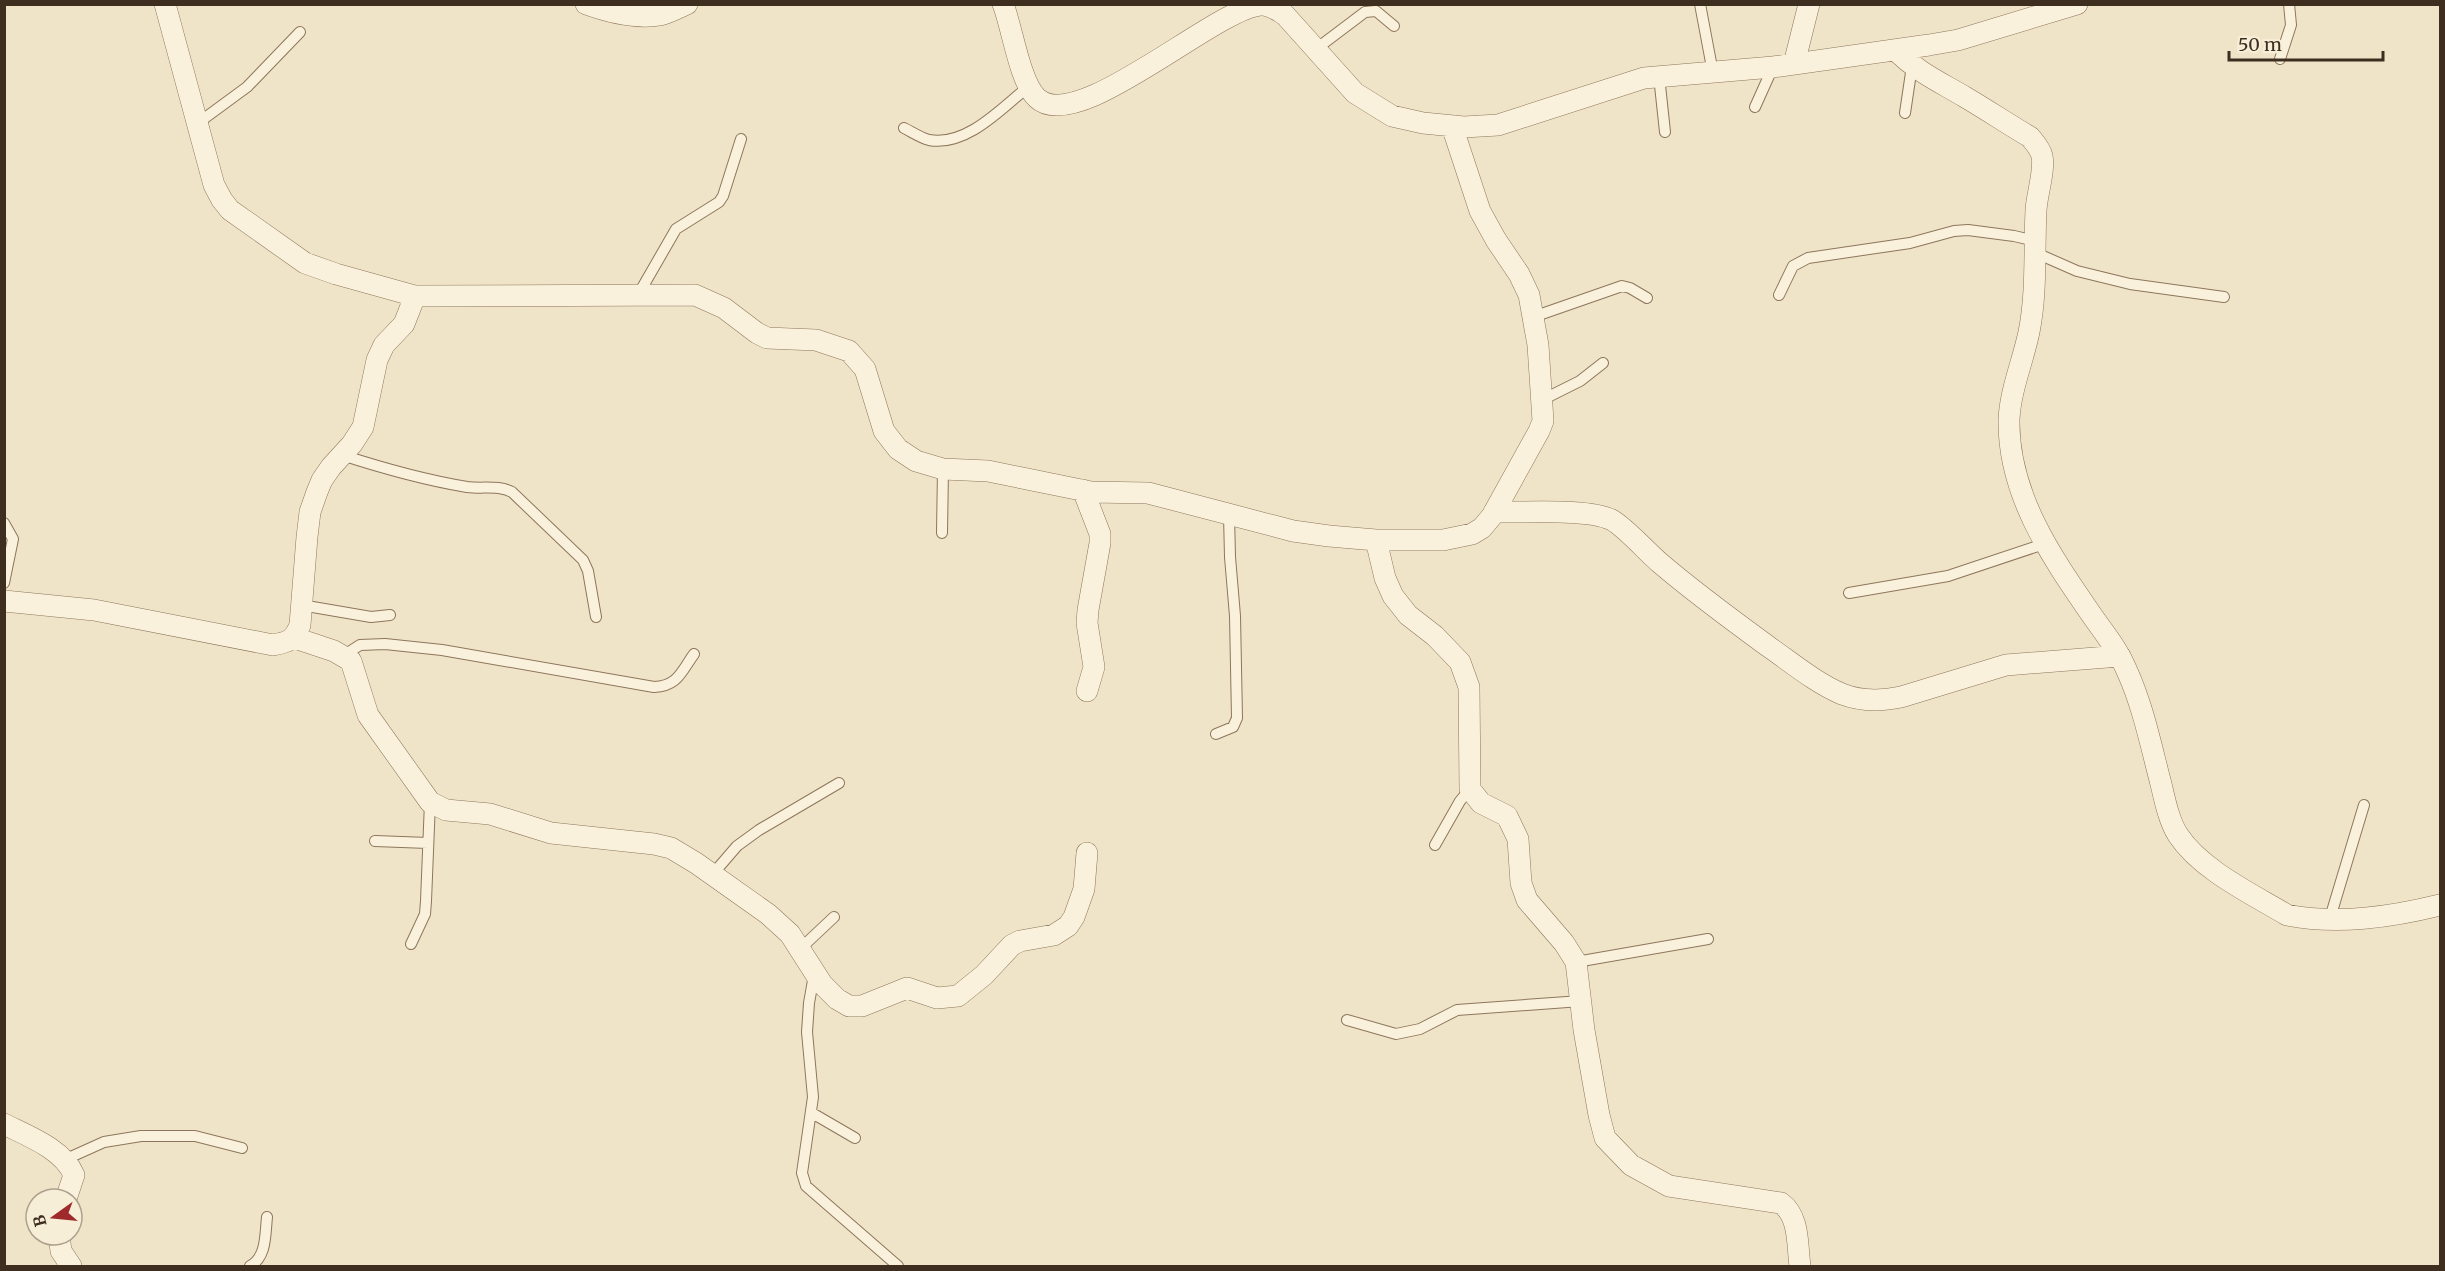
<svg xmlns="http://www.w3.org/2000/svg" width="2445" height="1271" viewBox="0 0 2445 1271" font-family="Merriweather,serif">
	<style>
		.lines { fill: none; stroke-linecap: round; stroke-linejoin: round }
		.service-casing { stroke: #8d765c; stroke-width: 12 }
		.minor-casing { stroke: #8d765c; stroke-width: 22 }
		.service { stroke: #faf1dc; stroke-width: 10 }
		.minor { stroke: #faf1dc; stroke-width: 21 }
	</style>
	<rect width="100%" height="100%" fill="#f0e4c8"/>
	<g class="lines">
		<defs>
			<path id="service" d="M1700,4L1713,73
				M1316,49L1365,12L1376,11L1394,26
				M2280,59L2291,25L2289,4
				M1659,76L1665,132
				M1755,107L1773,67
				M1905,113L1912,66
				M198,123L247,87L300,32
				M904,128C912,132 921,138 929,140C967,147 1003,107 1029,86
				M2036,253L2077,271L2130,284L2224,297
				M638,295L676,229L719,202L723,196L741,139
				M1779,295L1793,266L1808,258L1910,243L1954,231L1968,230L2014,236L2036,241
				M1533,317L1622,286L1630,288L1647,298
				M1542,400L1580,381L1603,363
				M342,455C382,468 425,480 467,487C483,489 499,485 512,492L583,560L588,571L596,617
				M4,523L13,539L4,583
				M942,533L943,469
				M1849,593L1948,576L2044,544
				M301,605L371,617L390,615
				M343,656L360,645L385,644L442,650L654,687C678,686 681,672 694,654
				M1216,734L1233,727L1237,718L1235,616L1230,557L1229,515
				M375,841L428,843
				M1435,845L1460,801L1470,789
				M712,875L737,846L759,830L839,783
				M2330,918L2364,805
				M411,944L425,914L426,901L430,802
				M800,949L834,917
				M1576,962L1708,939
				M814,975L809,1003L807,1032L813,1097L802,1173L806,1186L898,1266
				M1347,1020L1396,1034L1420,1029L1457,1010L1581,1001
				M812,1113L855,1138
				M64,1160L104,1142L141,1136H195L242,1148
				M250,1266C267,1257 265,1234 267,1217"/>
			<path id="minor" d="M165,4L214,185L222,200L230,210L305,263L336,274L415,296L695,295L724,308L757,333L767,338L816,340L849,351L865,369L884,431L898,449L916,461L943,469L988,471L1091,492L1148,493L1293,531L1329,536L1376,540H1443L1472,534L1482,528L1492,516L1539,431L1543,421L1538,345L1529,295L1519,274L1496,240L1480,211L1452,126
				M586,4C608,12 636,19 660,15C669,13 678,8 687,4
				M1003,4C1012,27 1020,83 1037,98C1076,136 1213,10 1260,5C1270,4 1277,10 1285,15L1355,93L1392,116L1423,123L1464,127L1498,125L1644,78L1773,67L1929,45L1958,40L2077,4
				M1895,50C1919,73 1938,81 1965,97C1987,110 2008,124 2030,137C2035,143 2040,148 2042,156C2045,170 2037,194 2036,210C2034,250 2037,292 2029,332C2023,361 2010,391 2009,420C2008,494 2051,556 2091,614C2104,633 2118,649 2127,671C2143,706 2151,746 2161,784C2165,801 2169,821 2178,835C2201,870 2252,894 2287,915C2338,925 2391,917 2440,905
				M1794,64L1809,4
				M1083,490L1100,534V543L1088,610L1087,623L1094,667L1087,691
				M1494,512C1523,513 1589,508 1612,520C1626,528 1647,552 1660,563C1695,593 1732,620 1769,647C1792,663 1816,683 1842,694C1860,701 1882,701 1901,697L2006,665L2120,656
				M1376,540L1385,578L1393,596L1408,615L1435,636L1460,662L1469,687L1470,789L1481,803L1507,816L1518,839L1521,883L1527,900L1564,943L1576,962L1584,1030L1599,1115L1605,1138L1631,1165L1669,1186L1781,1203C1800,1217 1797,1245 1800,1266
				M4,601L94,610L273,645C289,642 294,640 300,625L307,537L310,512L317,492L322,480L331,467L352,444L363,427L377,360L384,345L404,324L415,296
				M295,638L334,651L351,661L368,715L430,802L446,810L490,814L551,833L654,844L671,848L696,863L768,914L790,934L822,984L837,999L849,1006H862L907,988L937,998L958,996L984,975L1012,945L1020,941L1054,935L1068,926L1074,917L1084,889L1087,853
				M4,1124C28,1136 63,1149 74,1175L66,1199
				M59,1235L61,1251L71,1266"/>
		</defs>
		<!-- service casing -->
		<use href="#service" class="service-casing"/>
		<!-- minor casing -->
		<use href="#minor" class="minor-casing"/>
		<!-- service -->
		<use href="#service" class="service"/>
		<!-- minor -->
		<use href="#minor" class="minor"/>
	</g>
	<!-- border -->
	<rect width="2445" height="1271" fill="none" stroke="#3d2e20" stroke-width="12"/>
	<!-- north arrow -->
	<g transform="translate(54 1217) rotate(255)"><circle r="28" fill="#f7eed8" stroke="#ada18e" stroke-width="1.5"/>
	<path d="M0-4.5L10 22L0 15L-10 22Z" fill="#9e2a2b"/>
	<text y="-9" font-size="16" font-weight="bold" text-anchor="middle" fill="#3d2e20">B</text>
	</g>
	<!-- scale -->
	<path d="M2229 51v9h154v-9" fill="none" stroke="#3d2e20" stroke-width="3"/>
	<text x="2238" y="51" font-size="18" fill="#3d2e20" stroke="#f7eed8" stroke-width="4.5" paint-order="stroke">50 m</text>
</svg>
